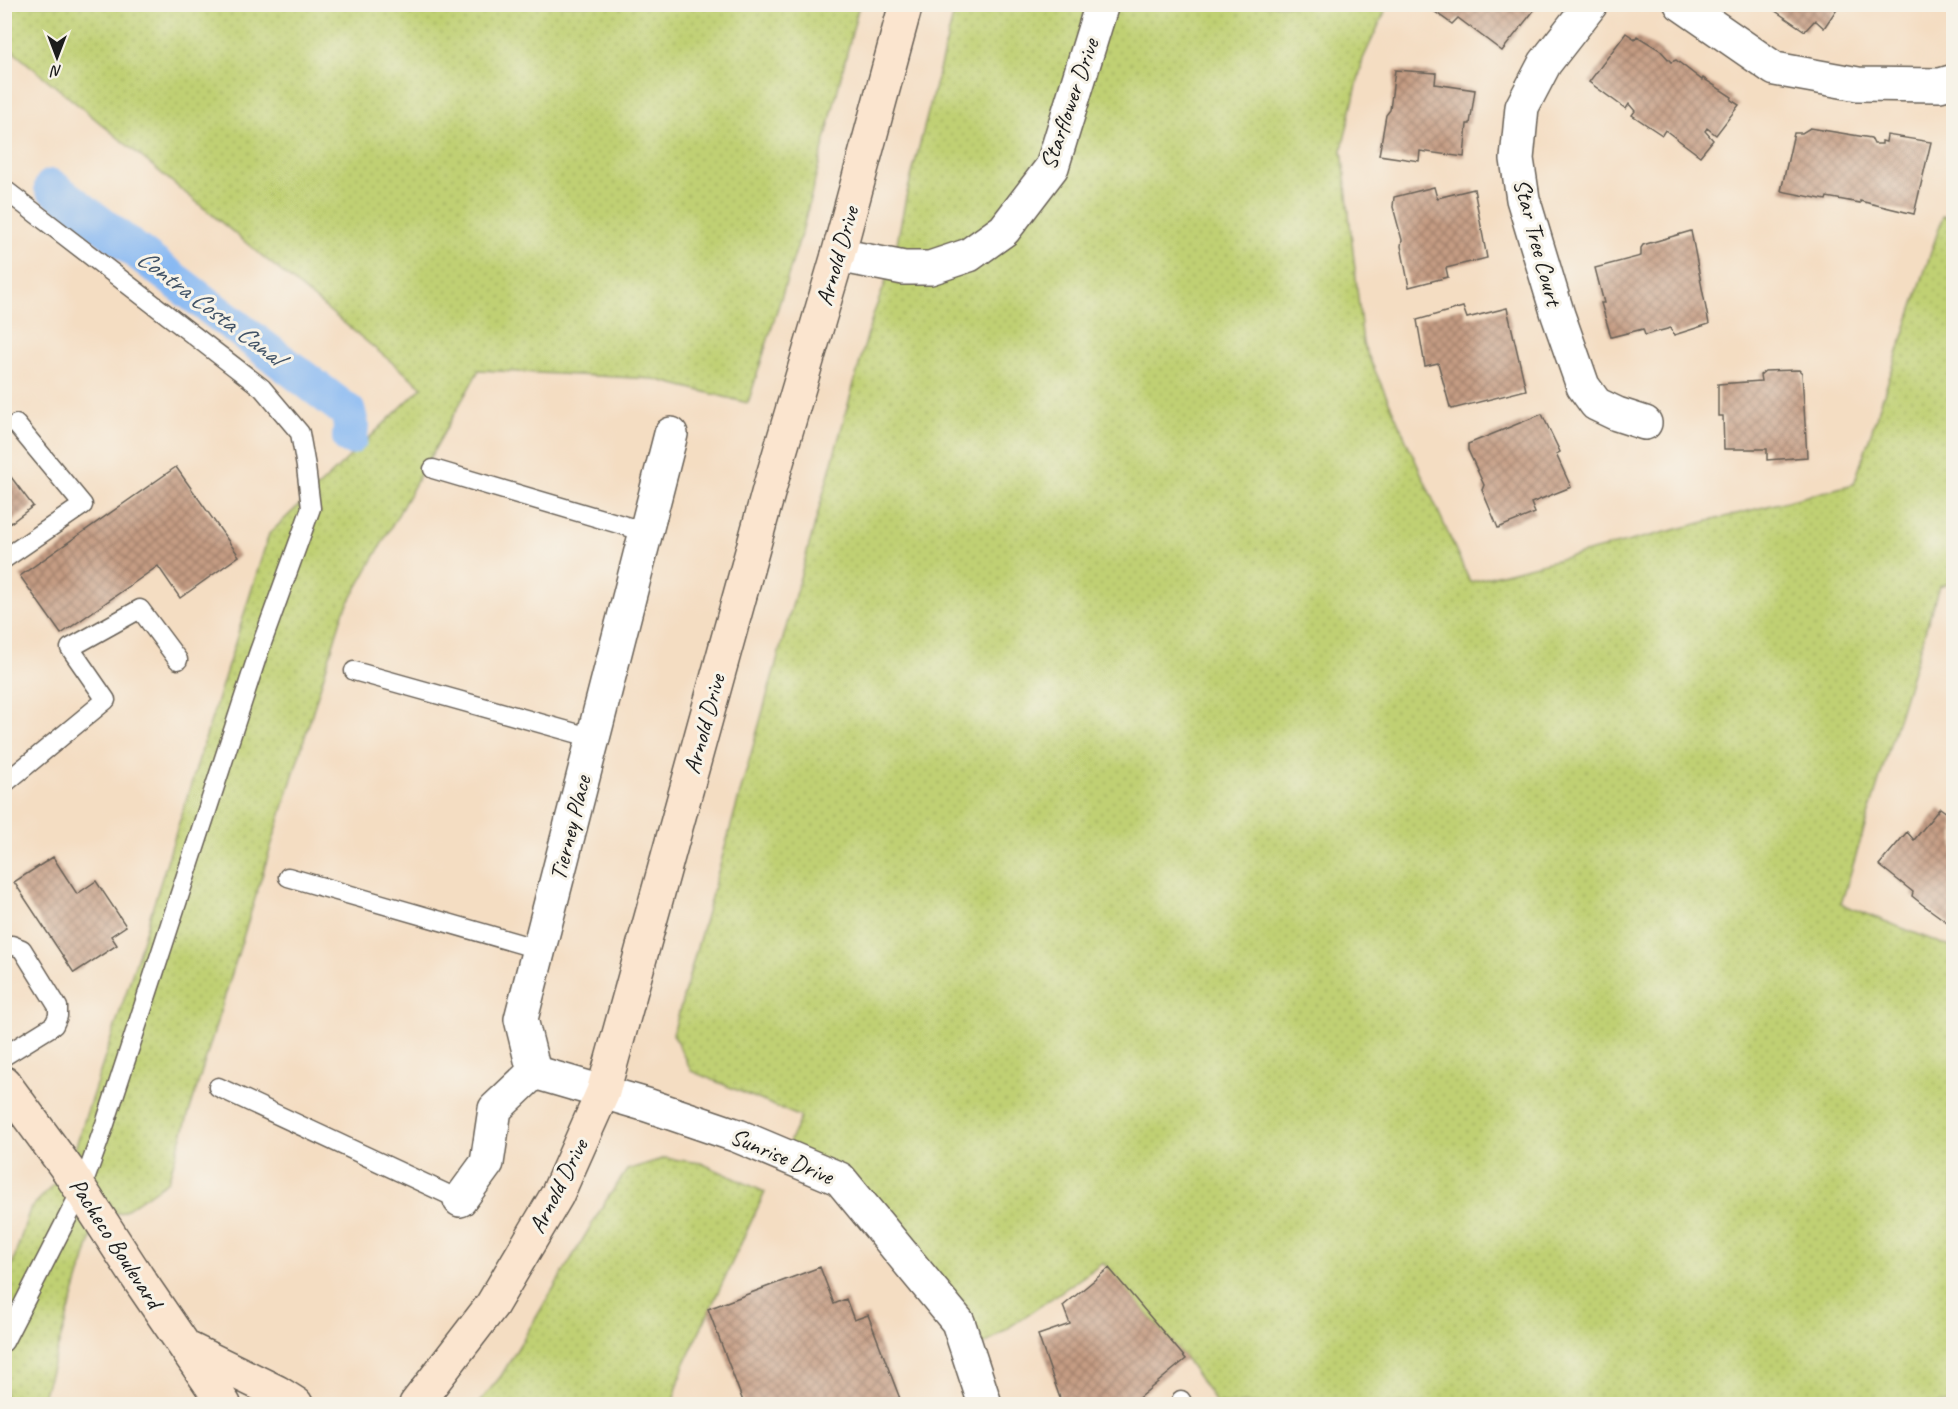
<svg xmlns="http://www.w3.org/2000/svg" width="1958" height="1409" viewBox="0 0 1958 1409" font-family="Caveat,sans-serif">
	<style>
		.grass { fill: url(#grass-dots); stroke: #6e7648; stroke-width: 1.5 }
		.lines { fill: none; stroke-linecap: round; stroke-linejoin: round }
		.canal { stroke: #86b8f3; stroke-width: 36 }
		.building { fill: url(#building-cross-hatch) }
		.lane-casing { stroke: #686056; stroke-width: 21 }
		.street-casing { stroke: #686056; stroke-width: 36 }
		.secondary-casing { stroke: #686056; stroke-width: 36 }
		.lane { stroke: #fff; stroke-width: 18 }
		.street { stroke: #fff; stroke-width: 33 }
		.secondary { stroke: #fbe5cf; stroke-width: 33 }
		.labels { text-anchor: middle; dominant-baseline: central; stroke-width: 6; stroke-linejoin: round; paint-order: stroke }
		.street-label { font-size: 24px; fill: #1c1c1c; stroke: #f7f3e8 }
		.water-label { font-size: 26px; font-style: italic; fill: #415367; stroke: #f7f3e8 }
	</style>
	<defs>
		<pattern id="grass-dots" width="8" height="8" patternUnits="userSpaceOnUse" patternTransform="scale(1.5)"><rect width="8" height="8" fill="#c0d073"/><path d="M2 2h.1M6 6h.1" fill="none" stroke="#a4b263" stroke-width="1.8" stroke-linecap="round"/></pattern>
		<pattern id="building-cross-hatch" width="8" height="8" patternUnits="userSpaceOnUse" patternTransform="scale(1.5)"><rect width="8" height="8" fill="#c59c83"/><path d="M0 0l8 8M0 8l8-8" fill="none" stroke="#9f7e6a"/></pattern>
	</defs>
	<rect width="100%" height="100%" fill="#f7f3e8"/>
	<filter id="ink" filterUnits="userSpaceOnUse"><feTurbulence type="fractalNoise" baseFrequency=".0167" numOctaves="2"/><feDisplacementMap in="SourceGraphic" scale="12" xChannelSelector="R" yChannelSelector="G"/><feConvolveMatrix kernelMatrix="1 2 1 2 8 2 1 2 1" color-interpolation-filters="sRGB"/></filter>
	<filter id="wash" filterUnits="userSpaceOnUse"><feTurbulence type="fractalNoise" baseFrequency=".008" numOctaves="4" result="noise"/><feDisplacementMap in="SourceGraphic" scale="24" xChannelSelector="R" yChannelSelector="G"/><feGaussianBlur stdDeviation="1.35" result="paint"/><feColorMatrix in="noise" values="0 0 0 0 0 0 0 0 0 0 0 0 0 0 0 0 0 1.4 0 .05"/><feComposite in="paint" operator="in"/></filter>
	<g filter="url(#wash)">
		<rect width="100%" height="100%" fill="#f4ddc2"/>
		<!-- grass -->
		<path class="grass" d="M5,5H859L803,228L748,403L654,379L479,370L343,613L168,1181L123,1212L97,1218L41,1404H5V1287L30,1209L68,1170L127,990L269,534L422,387L5,45Z
			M956,5H1388L1363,59L1342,149L1363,344L1470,582L1854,484L1943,216L1953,217V582L1939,586L1841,904L1953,948V1404H1217L1186,1359L1103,1263L969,1355L840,1179L783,1155L801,1117L691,1071L673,1034L873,315L893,263L906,197Z
			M665,1158L701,1163L765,1192L684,1365L672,1404H478L501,1376L607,1199L627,1170Z"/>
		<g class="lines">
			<!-- canal -->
			<path class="canal" d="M52,187L348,412L351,425L350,437"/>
		</g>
		<g id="blocks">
			<!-- building -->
			<path class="building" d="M1434,4H1539L1502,51L1458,18L1452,24L1431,9Z
				M1765,4H1840L1824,28L1815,20L1805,31Z
				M1626,33L1635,39L1637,36L1660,50L1671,62L1676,60L1702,80L1703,78L1732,97L1731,100L1739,105L1716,135L1707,128L1705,131L1713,140L1700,156L1665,130L1662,135L1632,115L1635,111L1629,104L1626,109L1589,82Z
				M1395,70L1436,73L1435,84L1475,90L1470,124H1467L1464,157L1420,151L1419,161L1379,155L1386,115L1390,110Z
				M1810,128L1871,138L1874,144H1882V141L1886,142L1887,135L1931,142L1914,214L1860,201V203L1827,197L1826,200L1781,191L1794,133H1802Z
				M1434,187L1437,198L1474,189L1487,258L1446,268L1448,277L1409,287L1401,246L1402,240L1393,207L1394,197Z
				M1691,231L1709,324L1674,335L1671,328L1645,335L1643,329L1611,337L1601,303H1604L1595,268L1641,256V248L1643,245Z
				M1463,307L1467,318L1507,308L1526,390L1452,409L1450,407L1438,363L1425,366L1417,320Z
				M1799,370L1802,373L1807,457L1767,460V449H1724L1723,416H1718V384L1761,381L1760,375L1765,371Z
				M1542,414L1560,452L1556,454L1571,487L1531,503L1535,513L1498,528L1482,490L1484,485L1468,450V444Z
				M176,467L239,556L180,598L158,566L61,634L20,576Z
				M11,477L33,506L4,528V482Z
				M1949,609H1954V647H1952Z
				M1940,808L1954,818V927L1922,904L1912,896L1913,892L1879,865L1907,832L1914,840Z
				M53,857L77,894L96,881L126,926L111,936L117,945L74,973L14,882Z
				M820,1267L834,1304L846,1299L854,1320L868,1315L902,1404H744L708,1309Z
				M1109,1268L1186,1359L1135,1401L1136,1404H1062L1038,1335L1070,1324L1063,1306Z"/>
		</g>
	</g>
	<g filter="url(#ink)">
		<use href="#blocks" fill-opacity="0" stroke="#686056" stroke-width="1.5"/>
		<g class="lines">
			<defs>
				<path id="lane" d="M4,189L262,388L300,433L306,467L311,508L258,654L105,1124L81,1191L4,1342
					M433,469L646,532
					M4,559L83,505L16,424
					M354,671L593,738
					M4,784L106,700L70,648L140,609L178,660
					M288,877L538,949
					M4,945H12L22,949L58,1007V1016L54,1025L4,1056
					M218,1087L460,1200
					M1181,1400L1183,1404"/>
				<path id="street" d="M1591,4L1545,63L1522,107L1517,159L1523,199L1558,315L1583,386L1596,404L1617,414L1645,423
					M1681,4L1775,69L1858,84L1940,85L1954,81
					M838,255L904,268H930L969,255L1004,230L1052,167L1102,4
					M534,1072L647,1105L738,1136L840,1179L958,1322L985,1404
					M460,1200L487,1163L495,1109L534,1072L521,1019L671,434"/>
				<path id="secondary" d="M4,1083L68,1170L138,1278L224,1404
					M187,1348L277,1392L296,1404
					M416,1404L492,1305L557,1195L603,1092L772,479L838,255L906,4"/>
			</defs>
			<!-- lane casing -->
			<use href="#lane" class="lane-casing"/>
			<!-- street casing -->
			<use href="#street" class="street-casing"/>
			<!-- secondary casing -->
			<use href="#secondary" class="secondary-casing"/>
			<!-- lane -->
			<use href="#lane" class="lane"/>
			<!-- street -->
			<use href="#street" class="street"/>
			<!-- secondary -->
			<use href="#secondary" class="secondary"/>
		</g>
	</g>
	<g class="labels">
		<!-- street labels -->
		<g class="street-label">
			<text transform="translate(1069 104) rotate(-71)">Starflower Drive</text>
			<text transform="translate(1538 242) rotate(75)">Star Tree Court</text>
			<text transform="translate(837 256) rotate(-74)">Arnold Drive</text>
			<text transform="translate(704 724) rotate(-75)">Arnold Drive</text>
			<text transform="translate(570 828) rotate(-76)">Tierney Place</text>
			<text transform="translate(782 1156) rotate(23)">Sunrise Drive</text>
			<text transform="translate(558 1186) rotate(-63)">Arnold Drive</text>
			<text transform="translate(116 1243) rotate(57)">Pacheco Boulevard</text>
		</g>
		<!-- water labels -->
		<g class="water-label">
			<text transform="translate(210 307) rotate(37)">Contra Costa Canal</text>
		</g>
	</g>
	<!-- margin -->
	<rect width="1958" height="1409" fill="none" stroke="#f7f3e8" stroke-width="24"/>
	<!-- north arrow -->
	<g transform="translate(57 57) rotate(180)" stroke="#f7f3e8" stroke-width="4.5" paint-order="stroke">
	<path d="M0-4.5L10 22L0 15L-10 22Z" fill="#1c1c1c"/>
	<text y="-9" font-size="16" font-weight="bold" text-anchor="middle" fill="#1c1c1c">N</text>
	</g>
</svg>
